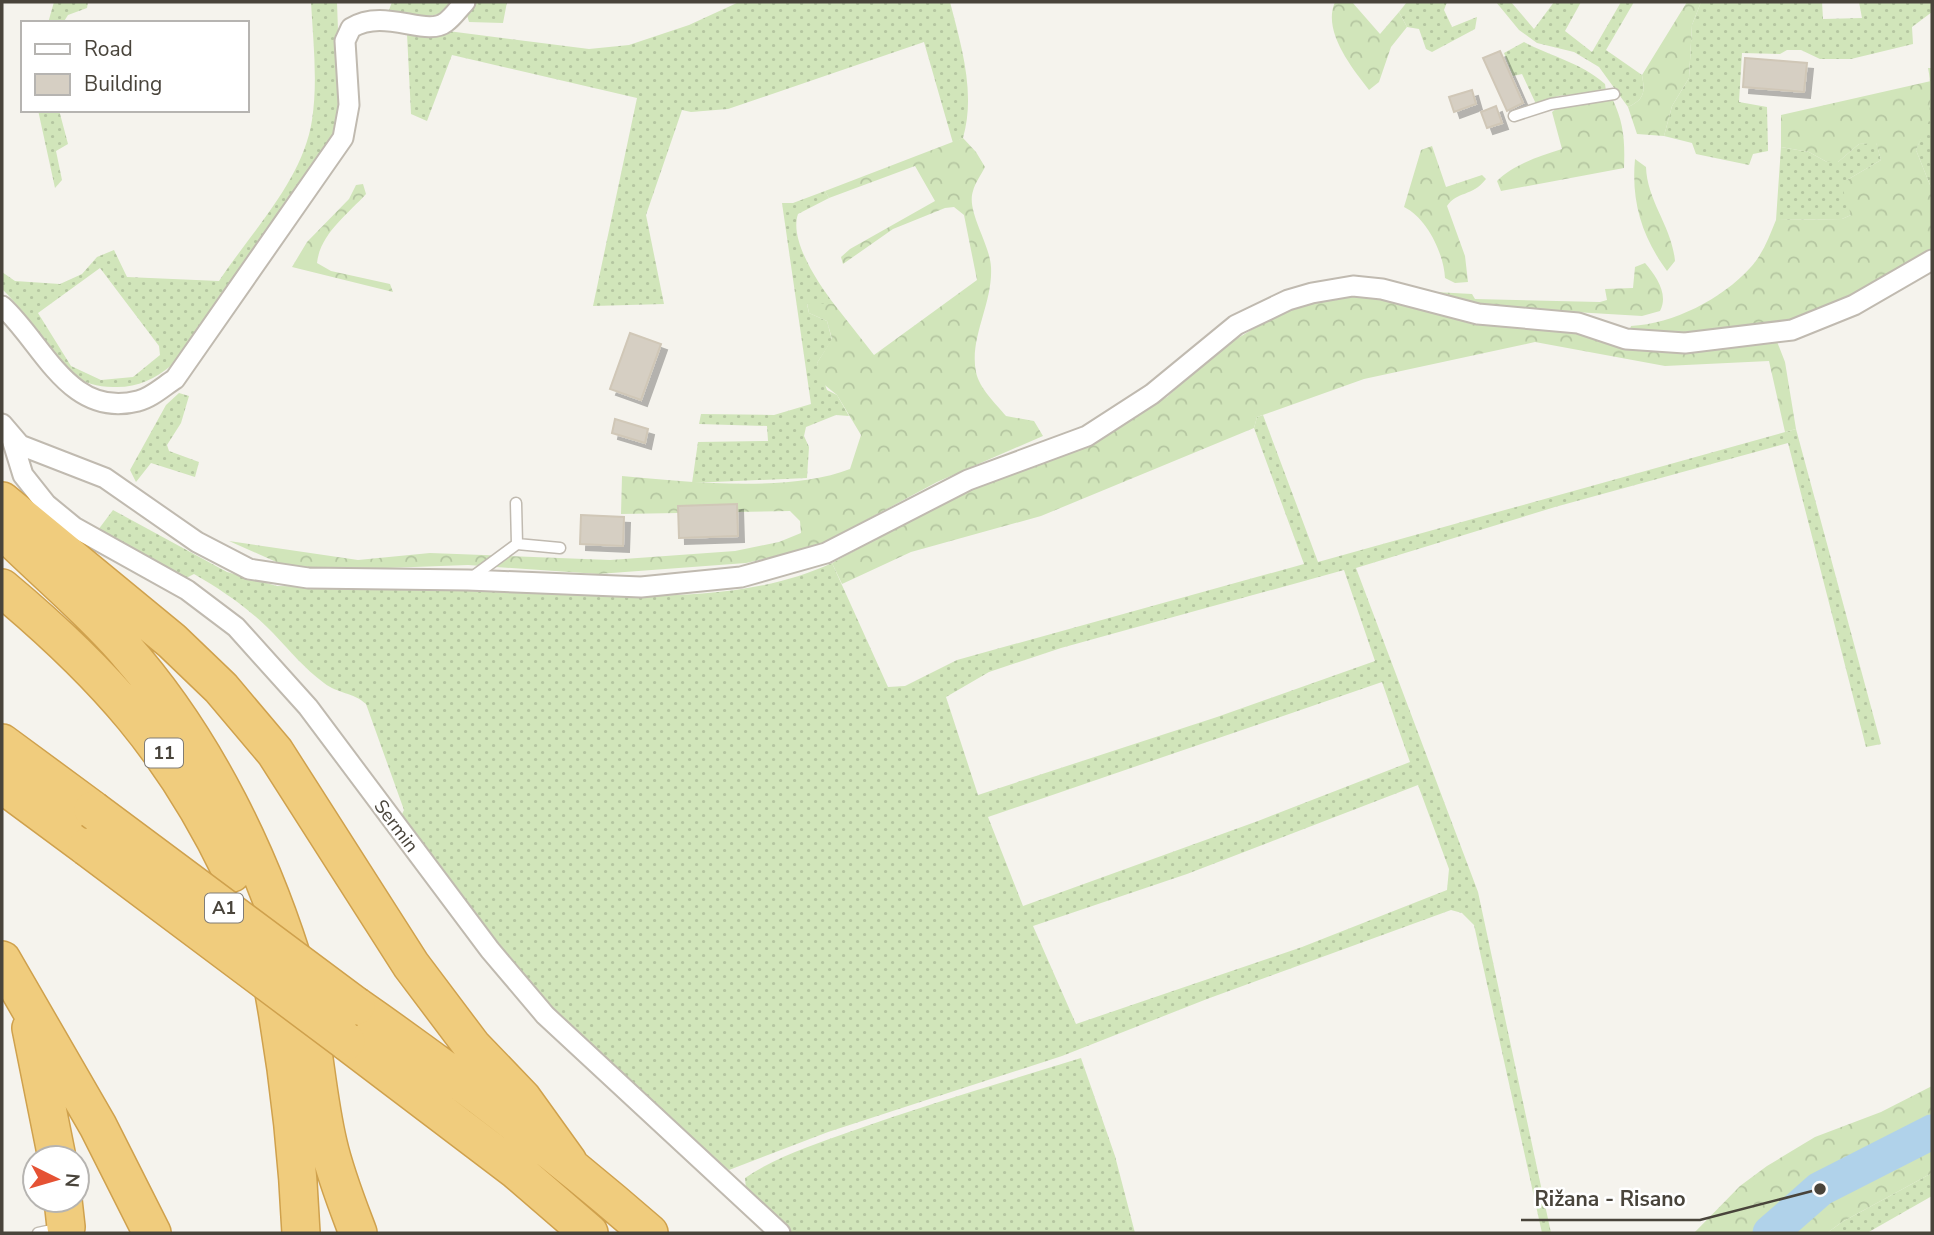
<svg xmlns="http://www.w3.org/2000/svg" width="1934" height="1235" viewBox="0 0 1934 1235" font-family="'Nunito Sans',sans-serif">
	<style>
		.grass { fill: url(#grass-dots); fill-rule: evenodd }
		.forest { fill: url(#forest-crowns) }
		.lines { fill: none; stroke-linecap: round; stroke-linejoin: round }
		.river { stroke: #b0d2ea; stroke-width: 35 }
		.building { fill: #d6cfc3; stroke: #d0c7b7; stroke-width: 2; filter: url(#shadow) }
		.lane-casing { stroke: #c0bab0; stroke-width: 13 }
		.street-casing { stroke: #c0bab0; stroke-width: 23 }
		.highway-casing { stroke: #cfa14d; stroke-width: 40 }
		.lane { stroke: #fff; stroke-width: 10 }
		.street { stroke: #fff; stroke-width: 19 }
		.highway { stroke: #f0cc7d; stroke-width: 37 }
		.highway-bridge-casing { stroke: #cfa14d; stroke-width: 40; stroke-linecap: butt }
		.highway-bridge { stroke: #f0cc7d; stroke-width: 37 }
		.labels { text-anchor: middle; dominant-baseline: central; stroke-width: 5; stroke-linejoin: round; paint-order: stroke }
		.shield { fill: #fff; stroke: #807c76; stroke-width: 2 }
		.shield-label { font-size: 18px; font-weight: bold; fill: #49443b }
		.street-label { font-size: 19px; fill: #49443b; stroke: #fff }
		.leader { fill: none; stroke: #49443b; stroke-width: 2.5 }
		.callout-dot { fill: #49443b; stroke: #fff; stroke-width: 2.5 }
		.callout-label { font-size: 21px; text-anchor: middle; font-weight: bold; fill: #49443b; stroke: #fff; stroke-width: 5; stroke-linejoin: round; paint-order: stroke }
	</style>
	<defs>
		<pattern id="grass-dots" width="8" height="8" patternUnits="userSpaceOnUse" patternTransform="scale(1.75)"><rect width="8" height="8" fill="#d1e5ba"/><path d="M2 2h.1M6 6h.1" fill="none" stroke="#b5c6a1" stroke-width="1.8" stroke-linecap="round"/></pattern>
		<pattern id="forest-crowns" width="20" height="18" patternUnits="userSpaceOnUse" patternTransform="scale(1.75)"><rect width="20" height="18" fill="#d1e5ba"/><path d="M2 6a3 3 0 1 1 6 0M12 15a3 3 0 1 1 6 0" fill="none" stroke="#b5c6a1"/></pattern>
		<filter id="shadow"><feDropShadow dx="6" dy="6" stdDeviation="0" flood-color="#0004"/></filter>
	</defs>
	<rect width="100%" height="100%" fill="#f5f3ed"/>
	<!-- grass -->
	<path class="grass" d="M54,2H88L87,8L68,15L63,23H48Z
		M311,2H337L341,117L333,139L172,365C153,380 137,388 113,387C50,386 41,325 2,289V272L15,281L60,284L82,274L97,257L114,250L127,277L219,281C252,231 303,180 312,120C318,81 313,40 311,2ZM100,268L159,346L160,355L133,377L101,380L71,366L38,313Z
		M392,2H456C436,23 415,16 389,10Z
		M477,2H507L503,23L469,22L467,15Z
		M739,2H950C961,45 976,93 963,138L953,143L924,42L728,109L691,112L682,110L646,215L664,304L593,306L637,98L452,55L427,121L411,114L407,34L425,35L448,31L589,49L629,45L689,25Z
		M1407,2H1447L1444,10L1452,27L1477,17L1475,29L1432,52L1426,49L1419,29L1407,27L1399,12Z
		M1496,2H1511L1534,29L1554,2H1581L1565,31L1592,52L1621,2H1634L1606,50L1642,75C1645,92 1645,99 1628,107L1599,67L1574,52L1537,43L1519,30Z
		M1701,2H1822L1823,19L1862,18L1859,2H1932V12L1912,27L1913,44L1851,59H1820L1801,50H1787L1780,54L1742,53L1739,102L1767,107L1768,151L1753,154L1749,165L1696,154L1692,143L1664,136L1672,106L1689,78L1692,25Z
		M1524,42C1552,57 1580,62 1605,84L1606,91L1558,96L1536,104L1522,74L1513,76L1504,53Z
		M1928,68H1932V190L1916,150C1928,123 1934,97 1928,68Z
		M38,110H59L68,144L56,151L62,180L55,188Z
		M1876,142L1881,160L1847,180L1851,215L1842,219L1776,220L1781,147L1809,152L1827,162H1838L1859,144Z
		M825,191L829,198L798,214C789,240 818,283 834,304H807L809,313L827,321L832,340L817,363L827,390L837,395L849,416L836,415L806,427L804,436L809,447L807,478L692,483L698,442L768,441L767,426L699,424L701,414L774,415L811,404L782,203H793Z
		M179,393L189,396L181,423L167,445L169,451L199,462L195,477L151,463L136,482L130,470L166,405Z
		M1263,415L1318,562L1796,429L1881,744L1866,747L1788,443L1555,507L1356,568L1478,892L1551,1233H1542L1474,925L1462,913L1451,910L1207,999L1062,1056L828,1132L729,1170C665,1114 598,1060 541,997C491,940 446,877 401,816L404,810L366,704C353,692 338,694 324,683C304,668 290,651 273,633C251,610 222,590 194,574L186,578L98,530L113,510L227,572L277,586C355,587 433,589 512,592C614,595 737,607 832,563L888,687L905,686L957,660L1304,564L1254,428L1257,417ZM1344,570L1375,661L1217,717L978,795L946,697L989,672L1061,648ZM1382,682L1410,762L1258,821L1023,906L988,817ZM1418,785L1449,869L1447,890L1302,947L1076,1024L1033,926L1187,874Z
		M1081,1058L1115,1156L1135,1233H792L746,1189L745,1178C777,1156 816,1144 852,1131C928,1104 1004,1082 1081,1058Z
		M1932,1173V1196L1867,1233H1827L1842,1222Z"/>
	<!-- forest -->
	<path class="forest" d="M1335,2H1352L1380,34L1399,12L1407,27L1391,47L1379,82L1369,90C1352,68 1322,31 1335,2Z
		M1687,2H1701L1692,25L1689,78L1672,106L1664,136L1637,134L1628,107C1645,99 1645,92 1642,75Z
		M1931,81L1929,121L1916,150L1932,190V255L1891,281L1776,328L1695,336L1629,333L1631,326C1673,324 1722,299 1750,268C1763,254 1769,237 1776,220L1842,219L1851,215L1842,187L1847,180L1881,160L1876,143L1859,144L1838,162H1827L1809,152L1781,147V115Z
		M1612,98C1624,123 1625,141 1624,168L1501,191L1497,181C1514,164 1540,156 1562,149L1552,112L1560,106Z
		M963,138L976,152L985,167C981,175 975,183 973,191C966,211 990,244 991,267C993,304 969,337 976,372C979,388 996,404 1006,416L1034,421L1043,436L937,482L816,547L746,563L598,574L468,565L332,570L283,565L229,541L358,560L430,553L610,560L735,551L779,542L801,533L800,521L790,511L621,514L622,476C687,482 789,493 850,469L861,435L837,395L821,382L817,363L832,339L827,321L809,313L807,303L834,304L874,355L977,280L964,215L954,207L945,208L893,229L843,264L841,257L850,249L935,201L915,166L829,198L825,191Z
		M1432,146L1446,187L1482,175L1486,179C1472,197 1457,191 1447,206L1465,256L1468,282L1455,283L1445,278C1444,254 1427,218 1404,207L1421,150Z
		M1635,159L1646,167C1647,201 1672,227 1675,261L1667,271C1642,237 1631,202 1635,159Z
		M363,184L366,194C348,214 320,234 317,263L331,271L390,284L393,292L292,267L307,242L349,199L356,185Z
		M1645,263C1656,276 1669,294 1660,311L1642,316L1474,306L1434,296L1435,292L1472,294L1475,299L1600,302L1607,300L1605,289L1633,288L1635,267Z
		M1362,295L1598,333L1776,339L1785,362L1796,429L1785,432L1769,361L1665,366L1535,342L1364,379L1257,417L1254,428L1041,516L911,552L842,584L832,563L974,486L1110,430L1167,397L1217,351L1284,310L1325,297Z
		M1932,1086V1122C1870,1154 1804,1182 1754,1233H1694L1740,1186L1767,1166L1815,1137L1881,1112Z
		M1932,1142V1173L1842,1222L1827,1233H1786C1829,1194 1880,1168 1932,1142Z"/>
	<g class="lines">
		<!-- river -->
		<path class="river" d="M1770,1233L1820,1189L1932,1132"/>
	</g>
	<!-- building -->
	<path class="building" d="M1500,51L1523,103L1507,111L1483,58Z
		M1745,58L1807,63L1804,92L1743,87Z
		M1472,90L1476,104L1454,112L1449,97Z
		M1496,106L1502,123L1487,128L1481,112Z
		M630,333L661,344L641,400L610,389Z
		M615,419L648,429L645,443L612,433Z
		M737,504L738,536L679,538L678,506Z
		M581,515L624,517L623,546L580,544Z"/>
	<g class="lines">
		<defs>
			<path id="lane" d="M1514,116L1551,104L1614,94
				M516,503L517,544
				M471,578L517,544L560,548
				M38,1233L61,1228"/>
			<path id="street" d="M2,306C43,343 69,419 138,401C151,398 164,386 175,379L343,138L349,105L345,41L351,28C385,7 426,38 446,22C453,17 459,8 465,2
				M2,424L20,445L105,478L197,542L249,569L308,578L468,580L641,587L741,577L826,553L968,480L1087,436L1152,394L1236,325L1288,300L1312,293L1353,286L1382,289L1478,314L1578,323L1626,339L1685,343L1792,330L1854,305L1932,260
				M11,436L23,475L46,504L74,527L187,590L236,627L308,707L490,950L545,1015L780,1233"/>
			<path id="highway" d="M2,501L172,641L221,688L275,752L411,965L472,1046L522,1098L568,1162
				M2,529C42,569 86,605 123,647C205,739 263,859 298,977C314,1031 315,1088 328,1143C335,1174 347,1204 358,1233
				M2,588C105,674 173,750 232,873
				M2,743L93,810
				M2,784L87,847
				M2,960L98,1126L152,1233
				M269,966C286,1054 297,1143 301,1233
				M356,1006C458,1077 555,1151 649,1233
				M31,1028L57,1158
				M346,1041L516,1170L589,1233
				M63,1200L66,1227"/>
		</defs>
		<!-- lane casing -->
		<use href="#lane" class="lane-casing"/>
		<!-- street casing -->
		<use href="#street" class="street-casing"/>
		<!-- highway casing -->
		<use href="#highway" class="highway-casing"/>
		<!-- lane -->
		<use href="#lane" class="lane"/>
		<!-- street -->
		<use href="#street" class="street"/>
		<!-- highway -->
		<use href="#highway" class="highway"/>
		<defs>
			<path id="highway-bridge" d="M93,810L356,1006
				M87,847L346,1041"/>
		</defs>
		<!-- highway-bridge casing -->
		<use href="#highway-bridge" class="highway-bridge-casing"/>
		<!-- highway-bridge -->
		<use href="#highway-bridge" class="highway-bridge"/>
	</g>
	<g class="labels">
		<!-- shield labels -->
		<g class="shield">
			<rect x="145" y="738.5" width="38" height="29" rx="5"/>
			<rect x="205" y="893.5" width="38" height="29" rx="5"/>
		</g>
		<g class="shield-label">
			<text x="164" y="753">11</text>
			<text x="224" y="908">A1</text>
		</g>
		<!-- street labels -->
		<g class="street-label">
			<text transform="translate(396 826) rotate(53)">Sermin</text>
		</g>
	</g>
	<!-- callouts -->
	<path class="leader" d="M1820 1189L1700 1220H1521"/>
	<circle class="callout-dot" cx="1820" cy="1189" r="7"/>
	<g class="callout-label">
		<text x="1610" y="1206">Rižana - Risano</text>
	</g>
	<!-- border -->
	<rect width="1934" height="1235" fill="none" stroke="#49443b" stroke-width="7"/>
	<!-- legend -->
	<rect x="21" y="21" width="228" height="91" fill="#ffffff" stroke="#b6b4b1" stroke-width="2"/>
	<rect x="35" y="44" width="35" height="10" fill="#ffffff" stroke="#b6b4b1" stroke-width="2"/>
	<text x="84" y="56" font-size="21" fill="#49443b">Road</text>
	<rect x="35" y="74" width="35" height="21" fill="#d6cfc3" stroke="#b6b4b1" stroke-width="2"/>
	<text x="84" y="91" font-size="21" fill="#49443b">Building</text>
	<!-- north arrow -->
	<g transform="translate(56 1179) rotate(95)"><circle r="33" fill="#ffffff" stroke="#b6b4b1" stroke-width="2"/>
	<path d="M0-5L12 26L0 18L-12 26Z" fill="#e55234"/>
	<text y="-10" font-size="19" font-weight="bold" text-anchor="middle" fill="#49443b">N</text>
	</g>
</svg>
